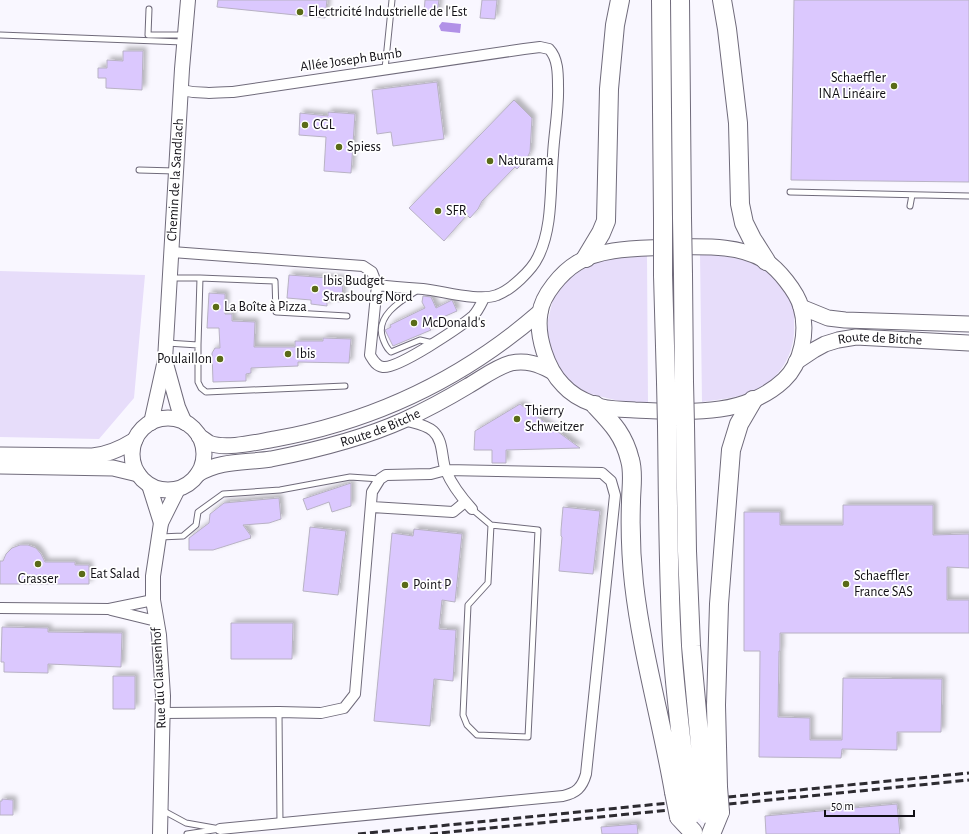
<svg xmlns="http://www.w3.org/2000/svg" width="969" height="834" viewBox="0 0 969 834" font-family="'Alegreya Sans',sans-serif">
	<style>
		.green { fill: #e7ddfa }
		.water { fill: #b191e7 }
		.building { fill: #dbc8fe; stroke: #b8b2c4; filter: url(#shadow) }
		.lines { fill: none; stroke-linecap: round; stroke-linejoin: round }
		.lane-casing { stroke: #706b7b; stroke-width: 7 }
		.street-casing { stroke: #706b7b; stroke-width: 12 }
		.secondary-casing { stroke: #706b7b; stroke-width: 16 }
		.primary-casing { stroke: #706b7b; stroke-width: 17 }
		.highway-casing { stroke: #706b7b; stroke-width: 20 }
		.lane { stroke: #fff; stroke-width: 5 }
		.street { stroke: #fff; stroke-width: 10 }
		.secondary { stroke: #fff; stroke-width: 14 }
		.primary { stroke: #fff; stroke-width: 15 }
		.highway { stroke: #fff; stroke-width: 18 }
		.rail { stroke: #2d2b31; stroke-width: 3; stroke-dasharray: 8 4; stroke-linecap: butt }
		.highway-bridge-casing { stroke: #706b7b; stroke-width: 20; stroke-linecap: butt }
		.highway-bridge { stroke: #fff; stroke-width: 18 }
		.poi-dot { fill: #5a6b17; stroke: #fff; stroke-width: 1.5 }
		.labels { text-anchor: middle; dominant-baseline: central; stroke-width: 3.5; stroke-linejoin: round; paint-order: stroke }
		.poi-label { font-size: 14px; fill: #110f15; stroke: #fff; text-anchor: start }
		.street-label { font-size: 14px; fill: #110f15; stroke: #fff }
	</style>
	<defs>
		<filter id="shadow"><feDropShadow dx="3.5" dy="-3.5" stdDeviation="2" flood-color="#0004"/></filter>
	</defs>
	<rect width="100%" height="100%" fill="#f9f7ff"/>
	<!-- green -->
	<path class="green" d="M700,254C721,256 740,256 759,267C775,276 789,293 794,312C795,315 794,320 794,324C796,350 782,377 758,389C741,398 721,399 702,402Z
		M647,256L648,403L619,401L583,392L564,377L552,358L546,338L548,320L553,299L567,280L589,265L608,259Z
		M0,271L145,275L134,398L99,439L0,437Z"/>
	<!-- water -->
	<path class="water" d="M442,22L461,24L460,33L441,31L439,26Z"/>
	<!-- building -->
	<path class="building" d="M218,0H327L325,18L217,7Z
		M425,0H439L437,15L424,13Z
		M482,0H497L495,19L480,18Z
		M794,0H969V182L791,180Z
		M123,51H143L142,90L106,88V78H98V68H107V60L123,61Z
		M437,82L444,139L393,146L391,132L377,134L372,90Z
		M514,100L532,118L530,152L527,158L523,163L517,169L515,167L482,201L478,209L470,218L467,215L444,241L409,208Z
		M328,112L355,114L351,173L324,171L326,137L299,135L300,113L328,116Z
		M289,275L343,279L342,302L327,301V306L311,304V300L287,298Z
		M209,293L225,294V314H232V321L255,322L254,347H295V341H323V338L351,339L349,363L298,362V366L251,368V373L246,374V381L213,382L212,353L215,348H220L219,328H207Z
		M423,296L431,297L436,308L452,300L457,311L432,322L434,326L429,328L431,330L393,346L385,330L391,327L390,325L425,308L422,302Z
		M520,404L524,407L580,448L506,450V463H492V450H474L475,431Z
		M351,483V506L332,512L329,502L307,510L303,499Z
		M279,498L281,519L269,523L243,525L251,536L250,537L251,538L213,550H189V538L209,523L210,514L224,503Z
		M843,505H933V535L969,534V568L947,567V600H969V633H780V651H779L778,717L810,718V740H842L843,678L942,679L941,732H897V750L842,749L841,758L759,757L760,651H744V512H780V525H843Z
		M563,507L600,511L593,574L559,571L562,537L561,536V530Z
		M310,527L346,531L338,595L303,591Z
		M414,529L462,534L455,602L442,600L439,629L456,630L453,681L434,679L430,726L374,721L392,533L413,536Z
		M20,545H28L36,548L41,554L45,562H75V565H89V584H0V561H3L6,554L12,548Z
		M231,623H293L292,659H231Z
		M2,627L48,628V632L122,633L121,667L48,664V673L4,672V662H1Z
		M113,676H135V709H113Z
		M2,799L13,800V815H0V801H2Z
		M897,804L900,834H766L765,816Z
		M637,824L638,834H602L601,827Z"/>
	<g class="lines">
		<defs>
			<path id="lane" d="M149,9L148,35H183
				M0,35L183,42
				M385,69L392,0
				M139,170L175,171
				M790,192L969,196
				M910,206L912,195
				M171,278H200L198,345
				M200,278L275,281L276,312L347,316
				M418,290C402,300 374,316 383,339C385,344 386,348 391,352L420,340L433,343
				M167,343L198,345V382L201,388L206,392L345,386
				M472,509L491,525L538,530L528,737L477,735L467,725L463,715L468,605L488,583L491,525
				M160,537L183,536L196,525L198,512L223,494L280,490L350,477L380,479
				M279,712L280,824
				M162,810L186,823L220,829L187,834"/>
			<path id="street" d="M181,90C199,94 215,93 233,92L524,49L540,47L549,49C558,58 558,74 558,86C559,109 554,133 553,155C550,187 553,228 538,257C532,270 511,290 497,295C479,302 443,291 423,289C407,288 392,287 377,285
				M172,252L363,266L372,272L377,285L370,355C373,360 376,366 383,367C398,369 460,327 473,316C478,311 481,304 484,298
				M404,420C413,423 425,424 433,431C444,441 441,458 446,471C452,485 462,498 472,509
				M372,507L453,512L465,502
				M0,608L109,609L153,600
				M111,610L156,621
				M163,713L279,712L321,713L344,708L355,694L372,492L380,479L386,475L431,474L446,470L602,473L611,481L615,495L586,774C582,788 576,793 563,796L220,829"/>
			<g id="secondary">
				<path d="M165,360L178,407L185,423"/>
				<path id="s1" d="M151,423L165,360L182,69L188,0"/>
				<path d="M149,485L161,523"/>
				<path d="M160,834L163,696L159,635L153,600V576L161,523L178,489"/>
			</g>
			<g id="primary">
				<path d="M671,247C701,247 737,244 764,260C778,268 797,292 801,307C808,331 802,363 784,380C767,396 743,406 720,409C692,413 663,411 635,410C622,409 605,410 593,404C582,400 571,394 563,385C547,369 536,336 540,313C542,295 562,272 577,263C603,247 641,249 671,247Z"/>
				<path d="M801,307L828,318L845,320L969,324"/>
				<path id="s2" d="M796,362L814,350L825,344L838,340L856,337L969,343"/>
				<circle cx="168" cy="454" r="36"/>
				<path d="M199,436C202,438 206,441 209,443C226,450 257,442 275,439C374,421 464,378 540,312"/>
				<path d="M0,455L92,456C108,455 122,448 135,440"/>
				<path d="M0,466L113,468L138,474"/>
				<path id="s3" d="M198,474C221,460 245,463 271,459C317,450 362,439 404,420C426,410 448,398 468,386C482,378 496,367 511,363C526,360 538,364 551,371"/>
			</g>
			<path id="highway" d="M661,0L663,219
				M680,0L682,218
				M722,0L727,29L738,123L740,204L744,223L752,239L766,261
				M586,258L601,233L606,221L609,89L615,25L620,0
				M683,274L684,382
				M663,275L666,382
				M595,405C612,423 624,435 630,460C634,473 631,489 631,502C630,530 631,557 634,584C642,654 662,722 674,792
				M685,425L687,551L691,646L704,788
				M667,426C668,499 668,572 672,645C675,694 682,742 687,791
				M718,787L716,705L719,604L731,450L739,424L753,400
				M679,817L693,832
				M711,834L720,812"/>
		</defs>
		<!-- lane casing -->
		<use href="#lane" class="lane-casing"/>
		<!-- street casing -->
		<use href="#street" class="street-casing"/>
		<!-- secondary casing -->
		<use href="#secondary" class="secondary-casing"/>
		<!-- primary casing -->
		<use href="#primary" class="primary-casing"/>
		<!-- highway casing -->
		<use href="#highway" class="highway-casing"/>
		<!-- lane -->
		<use href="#lane" class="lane"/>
		<!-- street -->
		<use href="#street" class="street"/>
		<!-- secondary -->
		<use href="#secondary" class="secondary"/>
		<!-- primary -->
		<use href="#primary" class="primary"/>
		<!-- highway -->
		<use href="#highway" class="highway"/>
		<!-- rail -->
		<path class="rail" d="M358,834L969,773
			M430,834L969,780"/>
		<defs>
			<path id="highway-bridge" d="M682,218L683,274
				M663,275V219
				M666,382L667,426
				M684,382L685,425
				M718,787L720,812
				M704,788L707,814
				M687,791L690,816
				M674,792L679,817"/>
		</defs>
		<!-- highway-bridge casing -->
		<use href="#highway-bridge" class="highway-bridge-casing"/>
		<!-- highway-bridge -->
		<use href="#highway-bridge" class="highway-bridge"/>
	</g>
	<!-- markers -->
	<g class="poi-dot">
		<circle cx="300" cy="12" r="4"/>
		<circle cx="894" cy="86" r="4"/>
		<circle cx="305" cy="125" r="4"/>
		<circle cx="339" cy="147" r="4"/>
		<circle cx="490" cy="161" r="4"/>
		<circle cx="438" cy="211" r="4"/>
		<circle cx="315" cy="289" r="4"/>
		<circle cx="216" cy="307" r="4"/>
		<circle cx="414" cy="323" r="4"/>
		<circle cx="288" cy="354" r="4"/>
		<circle cx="220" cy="359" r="4"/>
		<circle cx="517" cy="419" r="4"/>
		<circle cx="38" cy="564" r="4"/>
		<circle cx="82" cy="574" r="4"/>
		<circle cx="846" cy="584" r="4"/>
		<circle cx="405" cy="585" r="4"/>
	</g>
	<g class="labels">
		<!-- poi labels -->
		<g class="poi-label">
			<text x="308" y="12">Electricité Industrielle de l'Est</text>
			<text x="886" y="78" text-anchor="end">Schaeffler<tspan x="886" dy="16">INA Linéaire</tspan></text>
			<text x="313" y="125">CGL</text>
			<text x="347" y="147">Spiess</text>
			<text x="498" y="161">Naturama</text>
			<text x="446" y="211">SFR</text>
			<text x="323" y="281">Ibis Budget<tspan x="323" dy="16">Strasbourg Nord</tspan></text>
			<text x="224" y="307">La Boîte à Pizza</text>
			<text x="422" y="323">McDonald's</text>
			<text x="296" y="354">Ibis</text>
			<text x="212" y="359" text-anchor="end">Poulaillon</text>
			<text x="525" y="411">Thierry<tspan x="525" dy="16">Schweitzer</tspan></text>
			<text x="90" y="574">Eat Salad</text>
			<text x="854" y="576">Schaeffler<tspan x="854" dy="16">France SAS</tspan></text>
			<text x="38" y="579" text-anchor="middle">Grasser</text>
			<text x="413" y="585">Point P</text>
		</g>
		<!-- street labels -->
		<g class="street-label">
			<text transform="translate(351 60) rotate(-8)">Allée Joseph Bumb</text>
			<text stroke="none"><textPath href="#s1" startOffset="245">Chemin de la Sandlach</textPath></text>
			<text stroke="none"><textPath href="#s2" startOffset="90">Route de Bitche</textPath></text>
			<text stroke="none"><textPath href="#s3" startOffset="189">Route de Bitche</textPath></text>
			<text transform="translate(159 678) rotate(-93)">Rue du Clausenhof</text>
		</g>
	</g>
	<!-- scale -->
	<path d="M825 810v6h89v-6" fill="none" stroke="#110f15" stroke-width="2"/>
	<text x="831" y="810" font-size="12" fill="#110f15" stroke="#ffffff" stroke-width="3" paint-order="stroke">50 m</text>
</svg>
